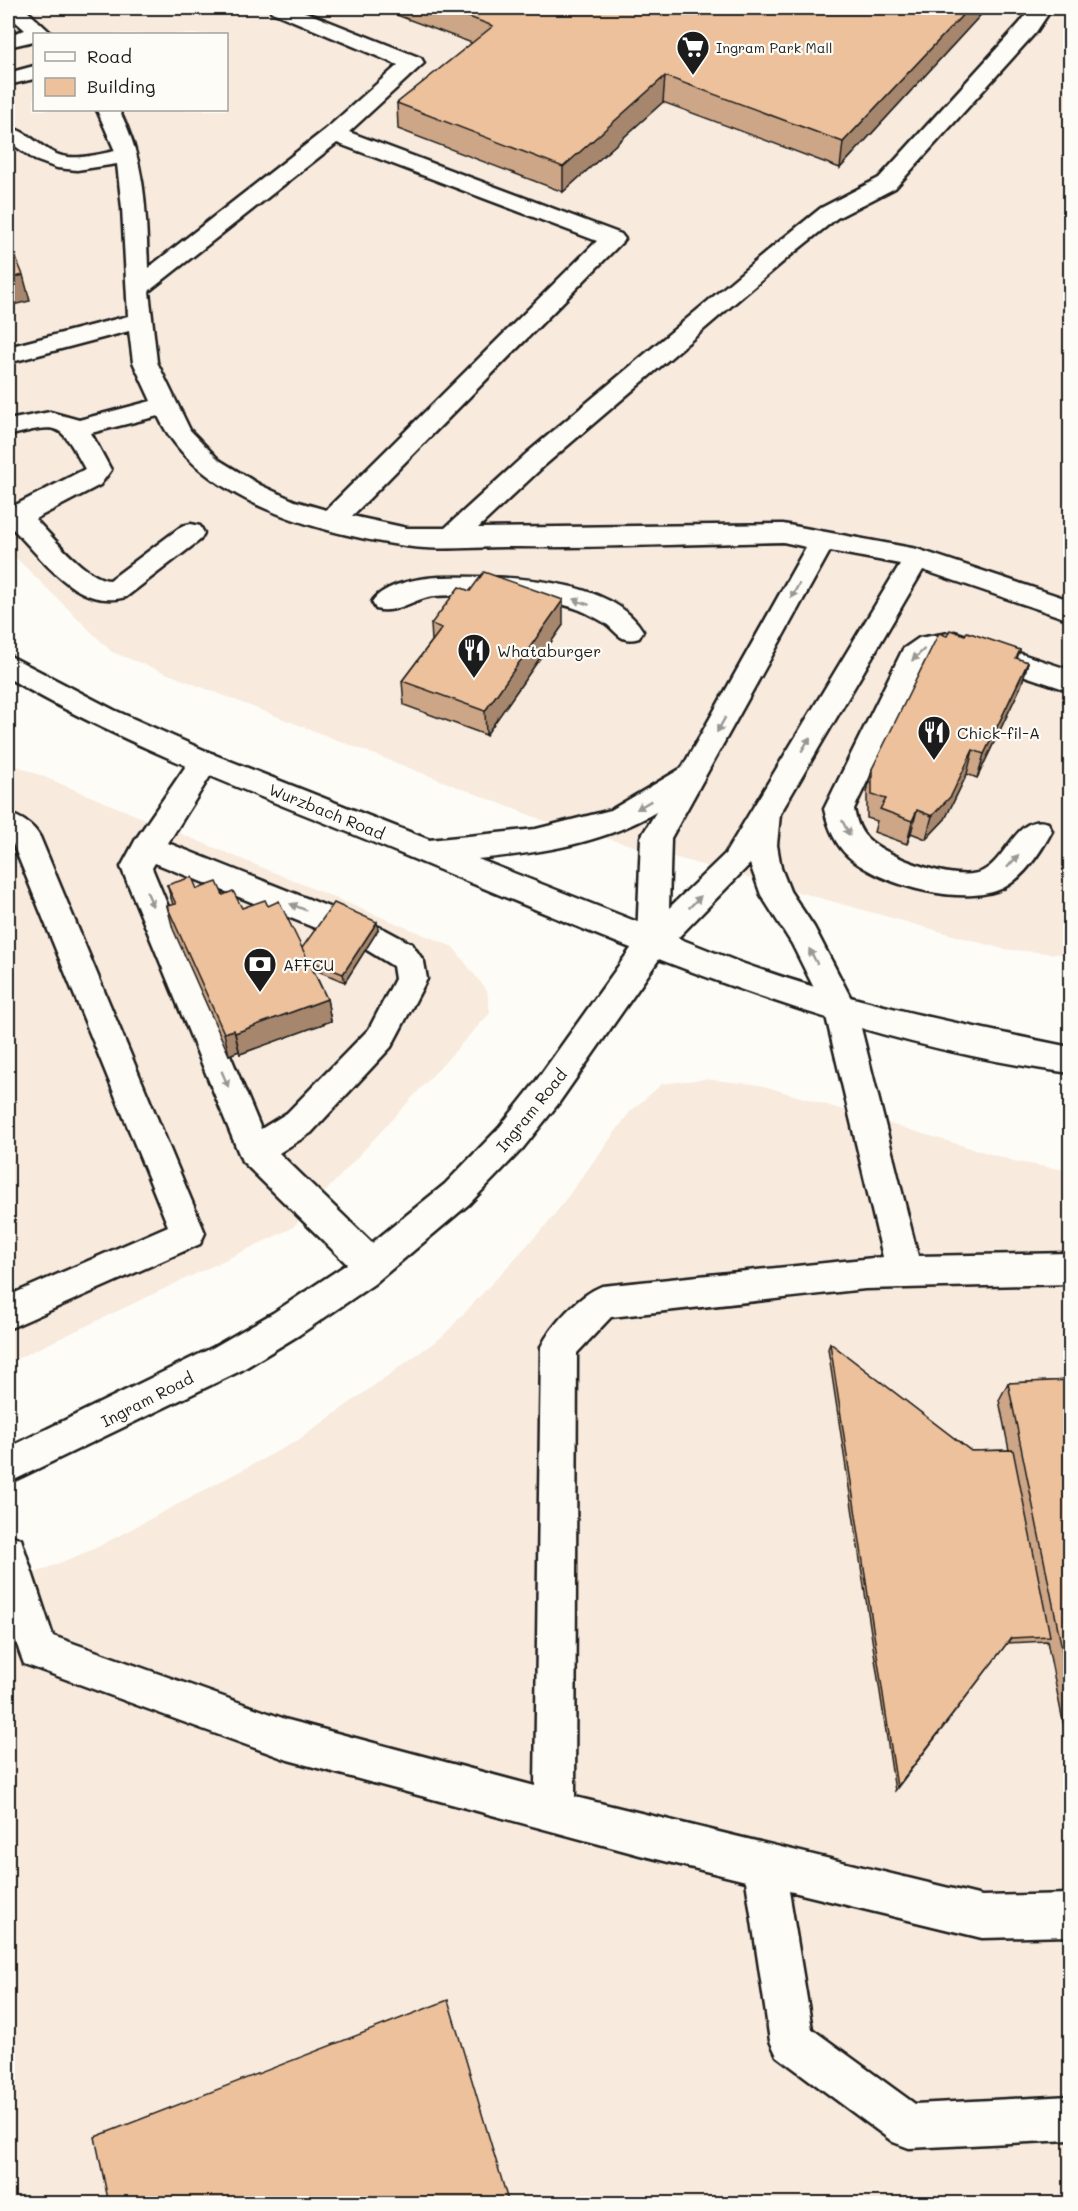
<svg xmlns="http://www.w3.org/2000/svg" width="1078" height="2211" viewBox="0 0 1078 2211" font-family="Mali,sans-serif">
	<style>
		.built { fill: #f8eadc; fill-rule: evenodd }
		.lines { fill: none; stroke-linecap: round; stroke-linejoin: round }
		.minor-casing { stroke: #1c1c1c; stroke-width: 5 }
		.major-casing { stroke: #1c1c1c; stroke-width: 5 }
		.minor { fill: #fdfcf7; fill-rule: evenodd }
		.major { fill: #fdfcf7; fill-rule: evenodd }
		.wall { fill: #cca686; stroke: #1c1c1c; stroke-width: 1.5 }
		.shaded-wall { fill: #a6876d; stroke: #1c1c1c; stroke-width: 1.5 }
		.building { fill: #edc19c; stroke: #1c1c1c; stroke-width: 1.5 }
		.oneway { fill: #989794 }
		.labels { text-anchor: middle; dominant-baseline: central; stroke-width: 4.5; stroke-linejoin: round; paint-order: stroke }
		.far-poi-label { font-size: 14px; fill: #1c1c1c; stroke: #fdfcf7; text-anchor: start }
		.poi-label { font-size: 16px; fill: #1c1c1c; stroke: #fdfcf7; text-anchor: start }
		.street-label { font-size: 16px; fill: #1c1c1c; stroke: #fdfcf7 }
	</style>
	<rect width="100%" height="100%" fill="#fdfcf7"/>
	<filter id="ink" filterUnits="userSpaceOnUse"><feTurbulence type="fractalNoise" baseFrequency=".0167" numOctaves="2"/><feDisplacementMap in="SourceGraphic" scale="12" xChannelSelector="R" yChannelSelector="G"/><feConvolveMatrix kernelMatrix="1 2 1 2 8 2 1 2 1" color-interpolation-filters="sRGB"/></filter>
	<g filter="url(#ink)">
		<!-- built -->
		<path class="built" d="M8,8H1070V955L1003,949L545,821L112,652L8,550ZM34,34H226V110H34Z
			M8,762L453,947L487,991L490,1013L292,1228L8,1363Z
			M704,1079L760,1085L1017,1162L1070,1171V2203L8,2204V1584L94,1549L297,1441L443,1336L549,1222L630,1112L662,1084Z"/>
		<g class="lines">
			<defs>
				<path id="minor" d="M8,8H24L52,34H34V41L8,47V35L25,30L8,15Z
					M268,8H295L421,58L424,63L349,132L621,234L625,239L352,516L407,528H445L527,453L775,245L821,208L879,178L1020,23L1031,8H1052L1036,32L895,188L837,218L791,255L545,465L478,528L783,524L917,549L1070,600V620L923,570L780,814L777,845L781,868L790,891L814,927L856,1008L918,1256L1070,1253V1284L865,1289L611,1317L577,1353L575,1797L982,1896L1070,1894V1936L982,1938L789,1891L812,2029L915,2104L1070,2096V2140L909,2148L893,2142L777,2056L770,2041L746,1881L640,1855L288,1760L38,1669L24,1664C7,1622 3,1578 8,1534L21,1539L53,1636L288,1720L535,1786L541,1347C551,1325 579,1295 602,1286L883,1257L824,1008L792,944L761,895L750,864L664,952L558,1104L523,1148L469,1204L374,1284L299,1335L240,1371L8,1483V1448L214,1347L273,1313L347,1264L242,1161L121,867L136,839L194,754L204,751L214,754L219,762L168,843L384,929L412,944L424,962L427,979L391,1047L311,1133L279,1153L372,1243L445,1184L499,1128L534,1084L637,940L641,837L656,812C589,852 505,856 429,864L418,860L414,852L418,844L429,840L536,829L611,810L682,768L806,547L783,542C691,544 598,548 505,547C473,547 438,551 405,546C319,533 198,501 158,416L91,433L111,470L100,485L35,519C51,535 87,580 110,580L182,526L191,524L200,526L204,533L200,540L126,597C77,611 43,559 13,529L8,530V509L85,469C59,422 61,423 8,436V420L50,412L79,420L151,401L133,362L129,331L8,363V347L128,316L122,208L117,164L77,170L57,168L35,160L8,141V127C31,132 41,150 62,156C78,160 99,154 115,151L97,110H119C146,162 146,211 148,268L326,129L398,65L272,12ZM337,143L597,241L326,510L295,501L260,485L219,460L190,430L157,362L149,291ZM830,551L900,564L725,854L669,908L671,838ZM155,863L362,947L393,966L395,979L369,1029L287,1113L261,1129L152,868Z
					M34,66V79L8,85V73Z
					M439,577C497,576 610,575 643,631L639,638C620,644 618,632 605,623C597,618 589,614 580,610C537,594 480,594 434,596C414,598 396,615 376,609L372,602C383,584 419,578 439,577Z
					M955,632L1070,670V691L954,652L936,654L924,662L854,809C856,820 859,830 867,838C886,857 957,884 983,871C1008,858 1017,813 1048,823L1052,831C1042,850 1025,876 1005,887C967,908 881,886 849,857C835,845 828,826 824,809L903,649L919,638Z
					M8,813C21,818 33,824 40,837L205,1233L200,1244L8,1329V1296L168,1226L13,844L8,840Z"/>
				<path id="major" d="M8,655L114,710L215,755L736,961C849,1002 953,1023 1070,1047V1073C837,1042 620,944 404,855C270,799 134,751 8,678Z"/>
			</defs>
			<!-- minor casing -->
			<use href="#minor" class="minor-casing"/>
			<!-- major casing -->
			<use href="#major" class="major-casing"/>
			<!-- minor -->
			<use href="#minor" class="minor"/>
			<!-- major -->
			<use href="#major" class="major"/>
		</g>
		<!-- wall -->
		<path class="wall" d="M378,8H987L840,168L663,102L563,192L398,129L397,103L472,43Z
			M470,591L563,625L486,735L404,705L402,681L432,641L431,624Z
			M965,635L1020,650L1017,659L1028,662L1021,686L977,778L967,774L945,819L926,839L911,833L907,844L874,832L877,821L867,818V792L872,769L947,636Z
			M167,885L197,889L223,895L242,908L268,906L302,948L378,930L345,982L313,969L327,999L331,1021L240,1054L239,1051L229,1055L173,929L167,906L173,905Z
			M830,1343L971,1451L1009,1450L999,1400L1008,1383L1071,1380V1731L1065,1732L1047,1641L1007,1643L895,1791L828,1349Z"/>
		<!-- shaded-wall -->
		<path class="shaded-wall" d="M969,8H987L840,168L843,142Z
			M665,76L663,102L563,192V167Z
			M23,275L30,301L8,306V279Z
			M563,600V625L486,735L485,711Z
			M1028,662L1021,686L977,778L984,754Z
			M973,750L967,774L945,819L926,839L932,816Z
			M917,810L911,833L907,844L912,821Z
			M377,922L378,930L345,982L343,974Z
			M327,999L331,1021L240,1054L235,1033Z
			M234,1030L239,1051L229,1055L224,1033Z"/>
		<!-- building -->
		<path class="building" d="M445,8H969L843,142L665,76L563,167L397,103L493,26Z
			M8,239L23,275L8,279Z
			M484,572L563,600L485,711L402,681L442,628L431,624L459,587L470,591Z
			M950,630L965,635L967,632L1020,650L1016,658L1028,662L984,754L973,750L951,796L932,816L917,810L912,821L880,809L886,799L872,795V769L939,633L947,636Z
			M192,877L197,889L217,882L223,895L233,891L242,908L265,900L268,906L279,901L327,999L235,1033L234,1030L224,1033L167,906L176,904L167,885Z
			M334,903L377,922L343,974L308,960L302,948Z
			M830,1343L971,1451L1013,1450L1050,1636L1011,1638L897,1787Z
			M1071,1380V1693L1008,1383Z
			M448,2000L509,2204H109L95,2137Z"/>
		<!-- one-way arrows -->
		<defs><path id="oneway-solid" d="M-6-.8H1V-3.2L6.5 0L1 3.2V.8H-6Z" transform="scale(1.5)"/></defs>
		<g class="oneway">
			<use href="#oneway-solid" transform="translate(795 591) rotate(119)"/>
			<use href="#oneway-solid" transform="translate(581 602) rotate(-161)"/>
			<use href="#oneway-solid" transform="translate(918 655) rotate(137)"/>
			<use href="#oneway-solid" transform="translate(721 725) rotate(119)"/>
			<use href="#oneway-solid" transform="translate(806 744) rotate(-59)"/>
			<use href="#oneway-solid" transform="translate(644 805) rotate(149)"/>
			<use href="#oneway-solid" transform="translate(846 828) rotate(63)"/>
			<use href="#oneway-solid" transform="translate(1013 861) rotate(-48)"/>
			<use href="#oneway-solid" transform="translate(150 899) rotate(67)"/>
			<use href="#oneway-solid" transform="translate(695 902) rotate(-45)"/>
			<use href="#oneway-solid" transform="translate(298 907) rotate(-158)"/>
			<use href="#oneway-solid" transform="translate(813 956) rotate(-118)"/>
			<use href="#oneway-solid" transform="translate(225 1079) rotate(67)"/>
		</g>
	</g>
	<!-- icons -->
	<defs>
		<symbol id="supermarket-pin" viewBox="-11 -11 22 30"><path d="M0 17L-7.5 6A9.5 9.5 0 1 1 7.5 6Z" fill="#1c1c1c" stroke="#fdfcf7"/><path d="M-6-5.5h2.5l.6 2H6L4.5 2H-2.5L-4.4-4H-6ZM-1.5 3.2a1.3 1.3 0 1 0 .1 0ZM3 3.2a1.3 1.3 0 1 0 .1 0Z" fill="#fff"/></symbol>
		<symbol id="restaurant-pin" viewBox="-11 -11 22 30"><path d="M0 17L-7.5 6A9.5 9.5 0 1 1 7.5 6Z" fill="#1c1c1c" stroke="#fdfcf7"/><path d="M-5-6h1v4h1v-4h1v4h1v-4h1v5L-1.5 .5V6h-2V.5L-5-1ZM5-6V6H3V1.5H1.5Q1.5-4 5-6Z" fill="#fff"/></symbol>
		<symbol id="bank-pin" viewBox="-11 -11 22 30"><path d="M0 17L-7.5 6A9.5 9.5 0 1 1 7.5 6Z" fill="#1c1c1c" stroke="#fdfcf7"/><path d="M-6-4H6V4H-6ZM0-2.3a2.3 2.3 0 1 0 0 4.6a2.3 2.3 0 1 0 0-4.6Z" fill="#fff"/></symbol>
	</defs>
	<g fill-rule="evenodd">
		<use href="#supermarket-pin" x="674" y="28" width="38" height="52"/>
		<use href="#restaurant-pin" x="455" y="631" width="38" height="52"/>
		<use href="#restaurant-pin" x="915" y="713" width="38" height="52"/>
		<use href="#bank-pin" x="241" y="945" width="38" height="52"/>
	</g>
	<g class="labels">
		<!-- far-poi labels -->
		<g class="far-poi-label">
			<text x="716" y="47">Ingram Park Mall</text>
		</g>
		<!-- poi labels -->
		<g class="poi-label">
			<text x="497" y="650">Whataburger</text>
			<text x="957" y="732">Chick-fil-A</text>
			<text x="283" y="964">AFFCU</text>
		</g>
		<!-- street labels -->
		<g class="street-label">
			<text transform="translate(327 811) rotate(22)">Wurzbach Road</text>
			<text transform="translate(531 1110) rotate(-51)">Ingram Road</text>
			<text transform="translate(147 1399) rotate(-27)">Ingram Road</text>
		</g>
	</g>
	<!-- margin -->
	<rect width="1078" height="2211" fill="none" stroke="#fdfcf7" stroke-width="30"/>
	<rect x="15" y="15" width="1048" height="2181" fill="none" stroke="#1c1c1c" stroke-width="2" filter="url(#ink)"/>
	<!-- legend -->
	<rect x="33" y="33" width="195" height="78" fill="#fdfcf7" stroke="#a3a29f" stroke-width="1.5"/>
	<rect x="45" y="52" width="30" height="9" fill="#fdfcf7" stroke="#a3a29f" stroke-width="1.5"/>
	<text x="87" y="63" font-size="18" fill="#1c1c1c">Road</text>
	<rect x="45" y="78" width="30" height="18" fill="#edc19c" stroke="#a3a29f" stroke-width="1.5"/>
	<text x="87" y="93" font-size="18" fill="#1c1c1c">Building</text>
</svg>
